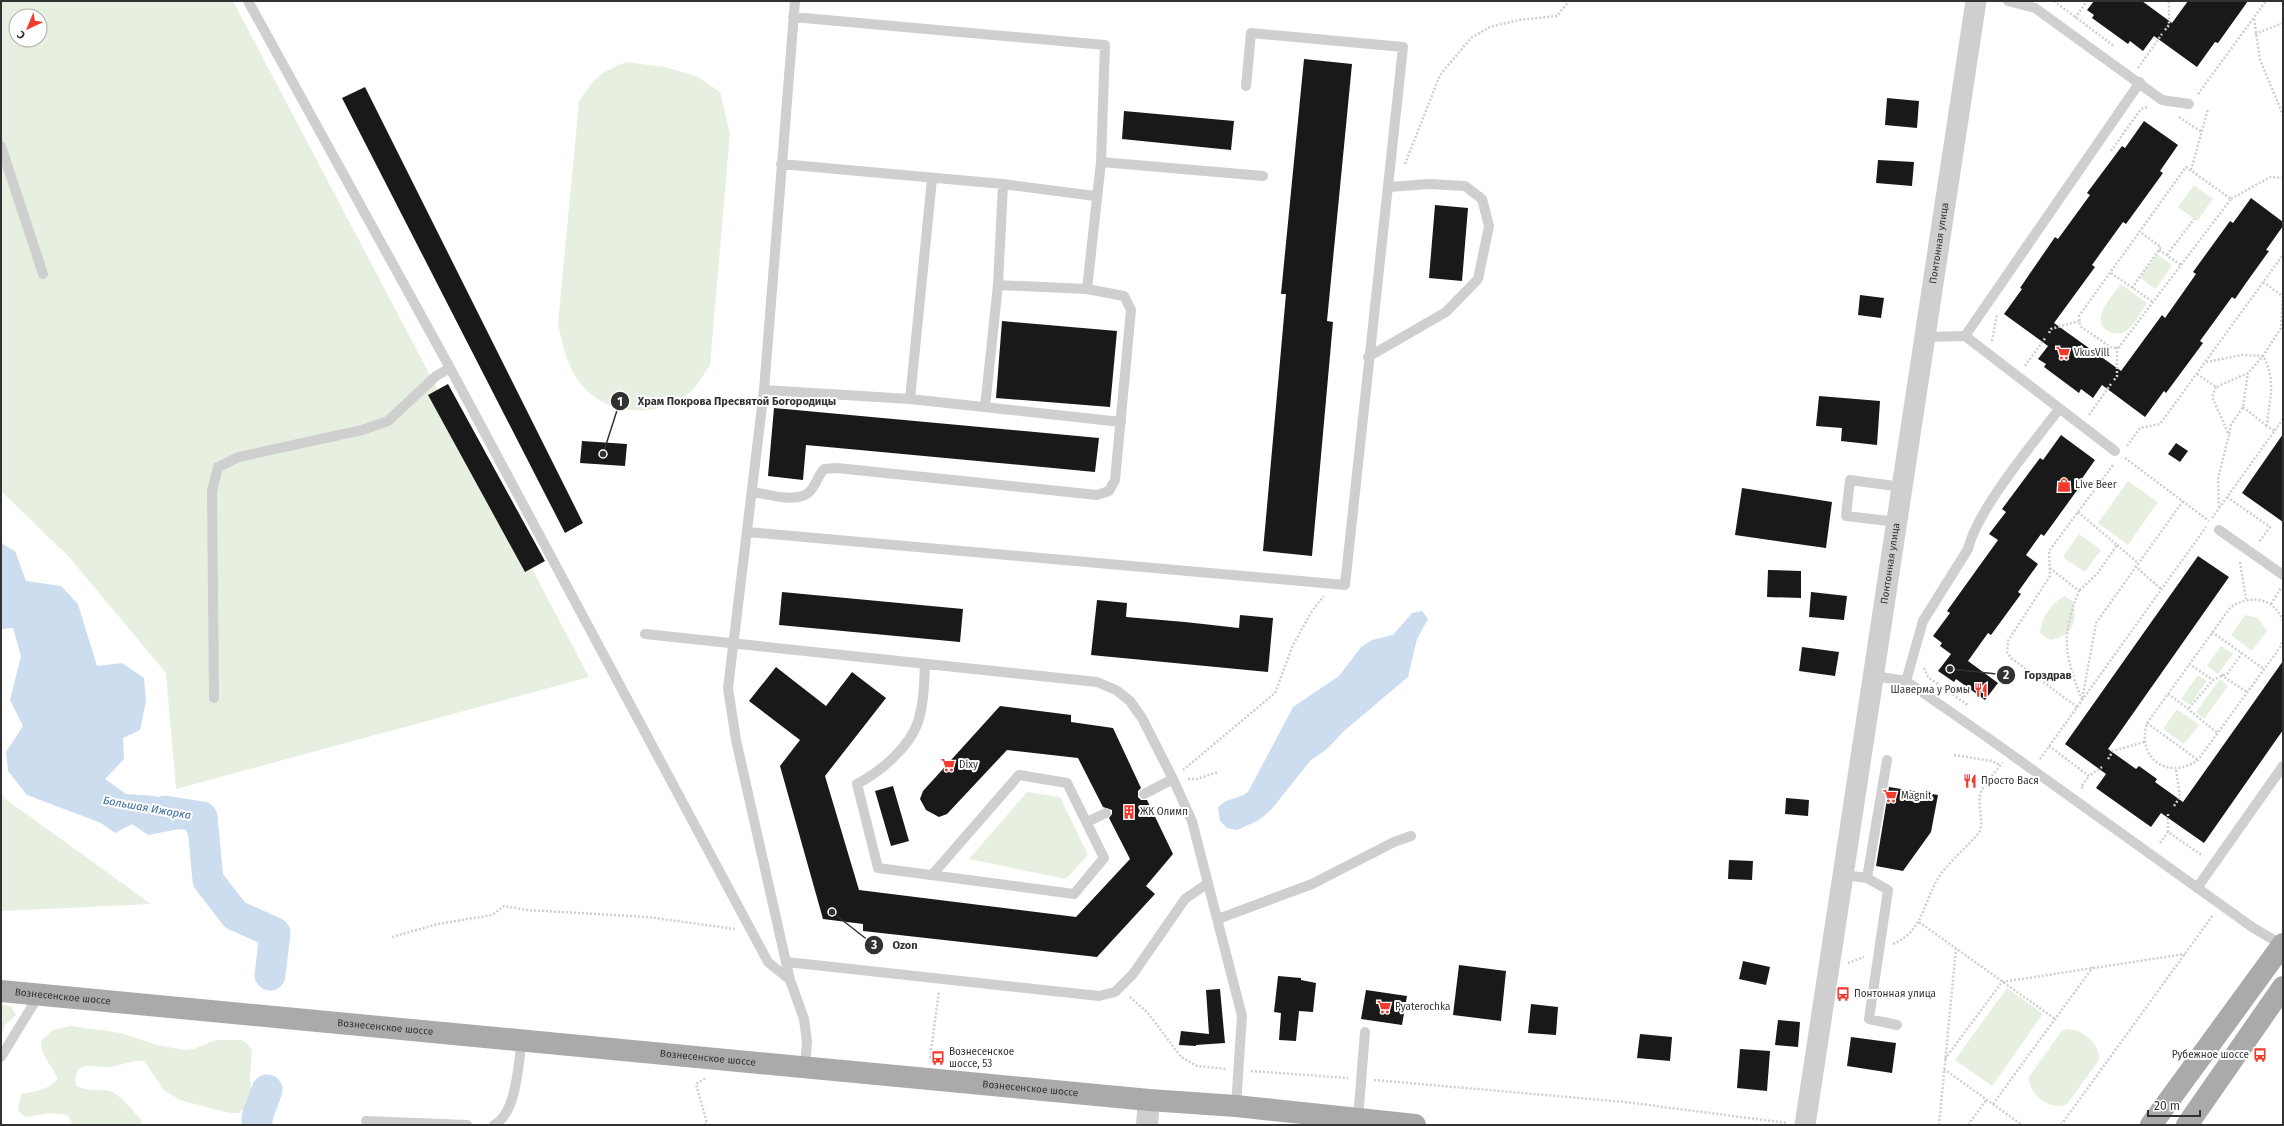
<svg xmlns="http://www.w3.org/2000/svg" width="2284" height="1126" viewBox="0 0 2284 1126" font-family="'Fira Sans',sans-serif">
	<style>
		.green { fill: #e6efe0; fill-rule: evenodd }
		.water { fill: #ccddf0 }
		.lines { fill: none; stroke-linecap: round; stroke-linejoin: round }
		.river { stroke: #ccddf0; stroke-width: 31 }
		.building { fill: #191919 }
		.path { stroke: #cfcfcf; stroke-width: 2.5; stroke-dasharray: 2 2; stroke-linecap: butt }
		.service { stroke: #cfcfcf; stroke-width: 10 }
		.minor { stroke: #cfcfcf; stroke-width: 21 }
		.tertiary { stroke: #cfcfcf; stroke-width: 22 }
		.primary { stroke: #aaa; stroke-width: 22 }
		.labels { text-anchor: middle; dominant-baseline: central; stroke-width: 4; stroke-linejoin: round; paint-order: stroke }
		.street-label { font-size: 10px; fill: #323232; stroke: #fff }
		.poi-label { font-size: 10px; fill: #323232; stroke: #fff; text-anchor: start }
		.water-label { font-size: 11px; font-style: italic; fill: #39679b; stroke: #fff }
		.leader { fill: none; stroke: #323232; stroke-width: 1.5 }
		.callout-dot { fill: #323232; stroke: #fff; stroke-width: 1.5 }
		.mark-label { font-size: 12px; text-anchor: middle; font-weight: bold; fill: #fff }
		.callout-label { font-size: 11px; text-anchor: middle; font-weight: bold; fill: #323232; stroke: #fff; stroke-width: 4; stroke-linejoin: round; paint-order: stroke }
	</style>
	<rect width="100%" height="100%" fill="#fff"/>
	<!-- green -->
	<path class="green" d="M1,1H233L589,677L176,789L166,673L69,557L1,491ZM16,16H40V40H16Z
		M626,62L665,67L698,77L720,92L730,133L710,365C704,373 698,386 690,392C654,422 597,415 574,374C565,358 562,341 558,324L579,102C595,76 599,74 626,62Z
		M2194,185L2213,199L2197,221L2178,207Z
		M2157,254L2172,265L2156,289L2140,278Z
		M2121,284L2147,303C2141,312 2135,325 2126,331C2122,334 2117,334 2112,333C2086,323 2112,296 2121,284Z
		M2128,481L2158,502L2128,545L2098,523Z
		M2079,534L2101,550L2085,572L2063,557Z
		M2064,596L2073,601C2078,622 2073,635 2050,640L2040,633C2041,618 2051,604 2064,596Z
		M2245,615L2258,618L2267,631L2252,651L2231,635Z
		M2221,646L2233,654L2218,674L2207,666Z
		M2198,675L2207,681L2190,705L2181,699Z
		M2220,679L2228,686L2204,719L2196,712Z
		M2177,709L2199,725L2184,744L2163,729Z
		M1,790L4,798L151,904L1,911Z
		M1027,792L1060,797L1088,855L1066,879L969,859Z
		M2007,988L2043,1014L1992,1086L1955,1060Z
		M1,1005L11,1006L16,1015L6,1024L1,1036Z
		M70,1026L121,1033L157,1045L184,1050L193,1049L216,1040H242L248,1044L252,1051L250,1078L252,1094L249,1102L244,1109L238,1113H229L180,1100L164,1090L144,1061C132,1060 122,1065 111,1067C95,1068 72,1058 76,1085C87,1093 98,1088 110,1091C121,1095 132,1111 141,1119V1125H69L72,1122L67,1115L50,1113L25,1117L18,1110L21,1094C35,1091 49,1090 58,1079C52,1066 41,1056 41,1041L53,1030Z
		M2067,1029C2082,1029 2101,1044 2099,1060L2067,1104C2052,1112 2027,1094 2029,1077L2061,1032Z"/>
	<!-- water -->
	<path class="water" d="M1,543L15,551L26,581L61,586L78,604L97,666L122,663L144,678L146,701L140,730L123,738L124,759L105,779L126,794L155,796L202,817L208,880L185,828L148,835L132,824L115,833L101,823L27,795L8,771L6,752L23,726L10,700L21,656L13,628L1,629Z
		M1422,611L1428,619L1417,639L1408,677L1344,731L1327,749L1310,761L1271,810L1259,820L1237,830L1227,828L1220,821L1218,808C1226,797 1238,800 1248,792L1293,707L1339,676L1361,647L1372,640L1393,635L1412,613Z"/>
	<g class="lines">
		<!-- river -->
		<path class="river" d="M165,811L202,817L208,880L235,915L275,933L270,975
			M257,1125V1117L267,1090"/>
	</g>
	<!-- building -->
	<path class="building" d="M2094,1H2142L2172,23L2188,1H2248L2218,43L2215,42L2197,67L2154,36L2143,51L2130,41L2128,44L2092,18L2094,15L2087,10Z
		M1304,59L1352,64L1327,321L1333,322L1312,556L1263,551L1286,294H1281Z
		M365,87L583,523L565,533L342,98Z
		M1887,98L1919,101L1917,128L1885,125Z
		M1124,111L1234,121L1231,150L1122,139Z
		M2144,121L2178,145L2160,171L2163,173L2126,224L2123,222L2092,265L2095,267L2054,323L2121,371L2162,315L2165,318L2196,274L2193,272L2230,221L2233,223L2251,198L2283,222V226L2266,250L2269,251L2246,283L2235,299L2232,297L2200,341L2203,343L2166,393L2164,391L2145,417L2102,385L2093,398L2081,389L2079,393L2044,367L2046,364L2038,359L2048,346L2004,314L2022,289L2020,288L2055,237L2058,239L2090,195L2087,193L2122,146L2125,148Z
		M1878,160L1914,162L1912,186L1876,183Z
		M1435,205L1468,208L1462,281L1429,278Z
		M1860,295L1884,298L1881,318L1858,315Z
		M1002,321L1117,331L1110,407L996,398Z
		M448,384L545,561L525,572L428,395Z
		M1819,396L1880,401L1877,445L1841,441L1842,428L1816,426Z
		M774,408L1099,438L1095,472L806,445L803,480L768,476Z
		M2283,434V522L2242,493Z
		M2061,435L2095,460L2076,487L2078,489L2044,536L2041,534L2026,555L2038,564L2018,592L2021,594L1991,635L1988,633L1968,661L1998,683L1985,700L1956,679L1954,682L1938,671L1951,654L1940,646L1942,643L1933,636L1950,613L1947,611L1998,540L1989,534L2006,512L2002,509L2040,458L2043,460Z
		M582,441L627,444L625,466L580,463Z
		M2176,443L2188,451L2180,462L2168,454Z
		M1742,488L1832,502L1826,548L1735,535Z
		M2198,556L2229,577L2108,749L2136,769L2139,766L2157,779L2155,782L2183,802L2283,661V730L2204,843L2161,813L2151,827L2096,788L2106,774L2065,744Z
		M1768,570L1801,571V598L1767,597Z
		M782,592L963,609L960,642L779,625Z
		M1811,592L1847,596L1844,620L1809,617Z
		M1097,600L1127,603L1126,617L1185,622L1239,628L1240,615L1273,618L1268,672L1091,655Z
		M1802,647L1839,652L1835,676L1799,671Z
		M776,667L826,706L852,672L886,698L825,776L859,890L1076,917L1130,859L1109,818L1112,814V810L1103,807L1078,758L1007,750L947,814L939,817L926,810L920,799L923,791L1000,706L1071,715V722L1113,728L1141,788L1138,791V797L1141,800H1147L1173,854L1146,886L1155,894L1097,957L863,931V924L823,919L780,766L800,740L749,701Z
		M893,786L909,841L891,846L875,791Z
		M1889,787L1938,795L1931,832L1903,871L1876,866Z
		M1786,798L1809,800L1808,816L1785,814Z
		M1729,860L1753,861L1752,880L1728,879Z
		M1743,961L1770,967L1766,985L1739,979Z
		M1459,965L1506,971L1501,1021L1453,1015Z
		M1278,976L1301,978V980L1316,983L1313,1012L1299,1011L1296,1041L1279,1040L1281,1013L1274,1012Z
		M1220,989L1225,1043L1196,1045V1046L1179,1045L1181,1031L1209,1034L1206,990Z
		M1366,990L1407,996L1402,1025L1361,1019Z
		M1531,1004L1558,1007L1556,1035L1528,1033Z
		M1778,1020L1800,1022L1798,1047L1775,1045Z
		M1640,1034L1672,1037L1670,1061L1637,1058Z
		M1851,1037L1896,1043L1892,1073L1847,1066Z
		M1740,1049L1770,1051L1767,1091L1737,1088Z"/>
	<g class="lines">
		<!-- path -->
		<path class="path" d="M2054,1L2114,46
			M2075,18L2087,1
			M2254,19L2260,60L2283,115
			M2165,30L2169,25V1
			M2255,34L2283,23
			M2138,68L2162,34
			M2198,94L2266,1
			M2179,117L2202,132
			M2111,151L2141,109L2148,107
			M1405,164L1440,75L1471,38L1490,27L1519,20L1557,16L1569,1
			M2186,167L2231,199L2119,347L2112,348L2080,326L2079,316Z
			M2191,170L2208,109
			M2231,199L2270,177L2283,178
			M2159,250L2181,265
			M2167,255L2194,219
			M2111,273L2153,302
			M2263,282L2281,295
			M2132,288L2161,247L2140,232
			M2049,333L2051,329L2079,321
			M1992,341L1997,314
			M2206,362L2242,355L2263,356C2277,381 2269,399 2267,426L2275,431
			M2025,366L2046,337
			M2197,374L2216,387L2248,373L2263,356L2281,328L2283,293
			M2114,380L2117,376V347
			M2216,387L2212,397L2229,435L2218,479L2219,508
			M2243,407L2267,426
			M2089,415L2111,384
			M2229,434L2231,425L2243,407L2248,373
			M2127,446L2140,428L2160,424L2283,255
			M2125,458L2209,521
			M2227,497L2270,527L2259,542
			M2078,512L2117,545L2097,574L2079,591
			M2212,518L2283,419
			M2117,545L2138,563
			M2240,562L2246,599
			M2135,566L2161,589
			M2050,568L2079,591C2060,638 2065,655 2082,700L2096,623L2183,501
			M2271,604L2281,588
			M2283,621C2274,597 2249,594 2230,608L2147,723C2136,758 2168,781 2198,760L2281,646L2283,639
			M2212,632L2264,669
			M2189,664L2213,680
			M1924,668L1928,677L1969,706
			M2221,675L2247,692
			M2168,694C2186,706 2200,720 2218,733
			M2077,707L2011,658L2007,652L2008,641L2050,576L2049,551L2113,465
			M2189,708L2213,680L2228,673L2242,653
			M2147,723L2198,760
			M2049,746L2089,776L2102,767
			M1954,755L1992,761L2000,765
			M2040,759L2206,527
			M2108,759L2113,751L2144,742
			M1183,770L1275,693L1293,645L1312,611L1324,596
			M1188,779H1197L1218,772
			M2083,788L2081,787L2089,776
			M2174,806L2180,797L2176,769
			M2168,814V832L2203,856
			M2160,843L2168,832
			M1919,922L2055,1019
			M392,937L438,924L492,915L504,906L527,910L648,917L735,929
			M1893,944C1922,932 1923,905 1937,880C1948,862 1965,849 1979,833C1985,821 1976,805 1981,792C1985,782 1996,772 2002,763
			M1848,963L1864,957
			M1130,997L1148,1013L1181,1057L1197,1066L1226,1069
			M930,1058L939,991
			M1945,1059L2002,982L2185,954
			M1944,1069L2022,1125
			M1251,1071L1348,1078
			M1374,1080L1625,1102L1787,1123
			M1993,1104L2093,967
			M705,1125L707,1123L696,1084L706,1078
			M1939,1125L1956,949
			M1968,1125L1987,1099
			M2061,1125L2213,915"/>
		<!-- service -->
		<path class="service" d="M248,1L450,368L768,962L790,980
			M795,1L764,390L728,688L736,740L790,980L804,1019L807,1042L805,1067
			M2008,1L2035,8L2162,100L2189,104
			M793,17L1105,45L1101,162L1087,289
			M1,146L43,274
			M1101,162L1263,176
			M781,164L1003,184L1095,196
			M1965,336L2140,82
			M1925,337L1965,336L2115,451
			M1368,357L1446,312L1478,279L1489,226L1482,199L1465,186L1429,184L1389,187
			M764,390L910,399L1121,422
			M910,399L932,179
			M985,407L998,285L1003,184
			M752,492C768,494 800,505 811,490C816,484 818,476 824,469L837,468L1097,495L1109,491L1115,480L1131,310L1124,296L1087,289L998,285
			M1897,522L1846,516L1850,480L1902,487
			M2219,530L2283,575
			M748,532L1345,585L1403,47L1251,33L1246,86
			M645,634L1097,682L1116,690L1130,701L1142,718L1173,779L1192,821L1242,1016L1236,1106
			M925,664C924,684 924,703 918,722C909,748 880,772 857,784L878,868L1074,894L1104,858L1067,783L1019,775L932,875
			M1874,676L1906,681L1991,740L2252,927L2282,945
			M1906,681L1923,621L1968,549C1978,508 2033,444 2059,409
			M214,698L212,491L218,467L239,457L362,430L388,421L436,376L450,368
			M1144,794L1173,779
			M1087,822L1106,813
			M1844,875L1867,878L1887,760
			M1867,878L1888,890L1869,1019L1897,1025
			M2197,888L2283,766
			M1218,919L1312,884L1394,842L1411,836
			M787,962L1099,996L1115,992L1133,974L1185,899L1208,883
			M1,1057L39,995
			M1358,1119L1365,1032
			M366,1121L467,1125
			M494,1125C517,1113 518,1064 522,1040"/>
		<!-- minor -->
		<path class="minor" id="s1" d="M1805,1125L1976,1"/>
		<!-- tertiary -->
		<path class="tertiary" d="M1147,1125L1149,1100"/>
		<!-- primary -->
		<g class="primary">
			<path id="s2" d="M1,991L1149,1100L1236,1106L1415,1125"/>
			<path d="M2151,1125L2283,944"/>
			<path d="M2187,1125L2283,987"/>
		</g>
	</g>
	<!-- icons -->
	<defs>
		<symbol id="supermarket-bare" viewBox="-9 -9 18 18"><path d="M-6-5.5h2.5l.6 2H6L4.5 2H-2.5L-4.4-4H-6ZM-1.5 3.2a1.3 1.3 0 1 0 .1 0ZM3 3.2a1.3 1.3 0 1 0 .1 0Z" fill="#f13b2d" stroke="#fff" stroke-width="2.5" paint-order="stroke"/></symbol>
		<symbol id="shop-bare" viewBox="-9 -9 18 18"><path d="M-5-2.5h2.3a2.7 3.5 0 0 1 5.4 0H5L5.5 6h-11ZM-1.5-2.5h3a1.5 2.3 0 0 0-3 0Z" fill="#f13b2d" stroke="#fff" stroke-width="2.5" paint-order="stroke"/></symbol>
		<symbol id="restaurant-bare" viewBox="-9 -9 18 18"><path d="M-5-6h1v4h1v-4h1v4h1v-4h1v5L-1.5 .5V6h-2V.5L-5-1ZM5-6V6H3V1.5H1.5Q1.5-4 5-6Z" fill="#f13b2d" stroke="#fff" stroke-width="2.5" paint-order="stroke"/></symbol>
		<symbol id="building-bare" viewBox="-9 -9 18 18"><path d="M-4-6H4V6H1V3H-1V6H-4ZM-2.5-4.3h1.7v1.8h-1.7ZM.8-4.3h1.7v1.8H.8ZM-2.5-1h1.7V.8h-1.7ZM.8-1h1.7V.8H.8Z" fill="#f13b2d" stroke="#fff" stroke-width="2.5" paint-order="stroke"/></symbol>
		<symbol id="bus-bare" viewBox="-9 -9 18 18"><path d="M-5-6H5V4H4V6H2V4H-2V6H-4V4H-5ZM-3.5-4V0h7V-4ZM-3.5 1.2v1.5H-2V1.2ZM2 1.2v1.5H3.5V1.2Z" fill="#f13b2d" stroke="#fff" stroke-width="2.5" paint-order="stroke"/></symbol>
	</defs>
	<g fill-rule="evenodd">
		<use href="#supermarket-bare" x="2053" y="343" width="20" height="20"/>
		<use href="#shop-bare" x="2054" y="475" width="20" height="20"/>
		<use href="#restaurant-bare" x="1971" y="680" width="20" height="20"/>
		<use href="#supermarket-bare" x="938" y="755" width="20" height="20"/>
		<use href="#restaurant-bare" x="1960" y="771" width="20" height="20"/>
		<use href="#supermarket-bare" x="1880" y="786" width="20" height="20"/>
		<use href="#building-bare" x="1119" y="802" width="20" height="20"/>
		<use href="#bus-bare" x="1833" y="984" width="20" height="20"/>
		<use href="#supermarket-bare" x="1374" y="997" width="20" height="20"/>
		<use href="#bus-bare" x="2250" y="1045" width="20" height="20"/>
		<use href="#bus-bare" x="928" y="1048" width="20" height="20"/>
	</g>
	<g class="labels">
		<!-- street labels -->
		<g class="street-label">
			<text stroke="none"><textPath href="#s1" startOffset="892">Понтонная улица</textPath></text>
			<text stroke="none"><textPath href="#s1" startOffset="568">Понтонная улица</textPath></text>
			<text stroke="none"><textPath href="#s2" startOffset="62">Вознесенское шоссе</textPath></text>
			<text stroke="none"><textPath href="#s2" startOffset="386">Вознесенское шоссе</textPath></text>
			<text stroke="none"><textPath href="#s2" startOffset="710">Вознесенское шоссе</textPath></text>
			<text stroke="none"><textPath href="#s2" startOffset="1034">Вознесенское шоссе</textPath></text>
		</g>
		<!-- poi labels -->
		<g class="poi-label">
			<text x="2074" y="353">VkusVill</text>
			<text x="2075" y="485">Live Beer</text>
			<text x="1970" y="690" text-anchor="end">Шаверма у Ромы</text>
			<text x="959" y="765">Dixy</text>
			<text x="1981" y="781">Просто Вася</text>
			<text x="1901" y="796">Magnit</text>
			<text x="1140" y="812">ЖК Олимп</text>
			<text x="1854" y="994">Понтонная улица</text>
			<text x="1395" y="1007">Pyaterochka</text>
			<text x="949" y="1052">Вознесенское<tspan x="949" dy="12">шоссе, 53</tspan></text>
			<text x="2249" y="1055" text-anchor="end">Рубежное шоссе</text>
		</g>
		<!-- water labels -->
		<g class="water-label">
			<text transform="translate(147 808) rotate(10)">Большая Ижорка</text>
		</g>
	</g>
	<!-- callouts -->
	<path class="leader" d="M603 454L620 401M1950 669L2006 675M832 912L874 945"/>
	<g class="callout-dot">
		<circle cx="603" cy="454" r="4"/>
		<circle cx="1950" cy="669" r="4"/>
		<circle cx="832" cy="912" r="4"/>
		<circle cx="620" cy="401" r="10"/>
		<circle cx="2006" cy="675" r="10"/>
		<circle cx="874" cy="945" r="10"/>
	</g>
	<g class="mark-label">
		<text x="620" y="406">1</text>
		<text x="2006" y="679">2</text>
		<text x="874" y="949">3</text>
	</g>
	<g class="callout-label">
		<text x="737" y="405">Храм Покрова Пресвятой Богородицы</text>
		<text x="2048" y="679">Горздрав</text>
		<text x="905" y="949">Ozon</text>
	</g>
	<!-- border -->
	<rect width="2284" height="1126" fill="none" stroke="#323232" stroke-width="4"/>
	<!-- north arrow -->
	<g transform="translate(28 28) rotate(224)"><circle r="19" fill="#ffffff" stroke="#adadad"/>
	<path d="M0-3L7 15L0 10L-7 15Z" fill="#f13b2d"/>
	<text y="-6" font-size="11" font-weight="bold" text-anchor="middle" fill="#323232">С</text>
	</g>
	<!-- scale -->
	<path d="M2148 1110v6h52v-6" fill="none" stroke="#323232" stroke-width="2"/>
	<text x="2154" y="1110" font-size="12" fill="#323232" stroke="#ffffff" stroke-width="3" paint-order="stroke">20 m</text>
</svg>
